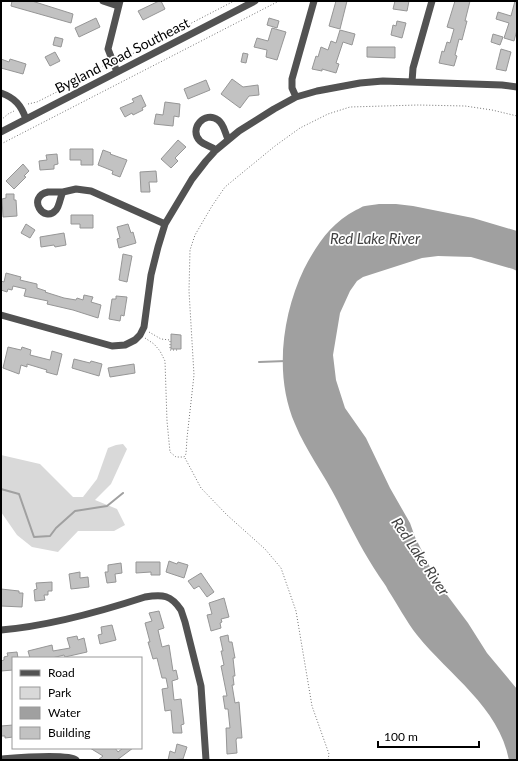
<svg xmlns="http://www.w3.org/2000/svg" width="518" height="761" viewBox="0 0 518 761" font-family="Lato,sans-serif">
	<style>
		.green { fill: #d9d9d9 }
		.water { fill: #a0a0a0 }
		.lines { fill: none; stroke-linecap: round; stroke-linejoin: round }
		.stream { stroke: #a0a0a0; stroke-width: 2 }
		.building { fill: #c2c2c2; stroke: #969696 }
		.path { stroke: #747474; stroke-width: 1; stroke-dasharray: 1 2; stroke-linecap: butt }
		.minor { stroke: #525252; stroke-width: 7 }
		.labels { text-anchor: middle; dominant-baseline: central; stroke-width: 3.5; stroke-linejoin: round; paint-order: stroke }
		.street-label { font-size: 14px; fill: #000; stroke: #fff }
		.water-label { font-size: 15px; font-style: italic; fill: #414141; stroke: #fff }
	</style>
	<rect width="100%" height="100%" fill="#fff"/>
	<!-- green -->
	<path class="green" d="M123,444L127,449L111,484L95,500L117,509L125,525L114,531H78L58,552L32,547L17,535L1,512V455L40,464L73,497H83L97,479L108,448L116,445Z"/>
	<!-- water -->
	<path class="water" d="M379,204H396L413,206L473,218L517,231V271L513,269L471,257L438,256L422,258L363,277L357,281L350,291L340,313L333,355L336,380L345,408L366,438L390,488L410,523L415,537L438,583L468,623L487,653L517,689V760H509C499,707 449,675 417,635C406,621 398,605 388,590C386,585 382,581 379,576C363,552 350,526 337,500C324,474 306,451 295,424C274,376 282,315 304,269C317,244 331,223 356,210C359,209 362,206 365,206C369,205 375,205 379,204Z"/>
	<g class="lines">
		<!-- stream -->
		<path class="stream" d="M259,362L286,361
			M1,489L19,494L34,537L50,536L56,528L75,511L107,506L123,493"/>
	</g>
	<!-- building -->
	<path class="building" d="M12,1H32L73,14L71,23L11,6Z
		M159,1H161L165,9L143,20L138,11Z
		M336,1H347L340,29L329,26Z
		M395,1H409L407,11L393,9Z
		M455,1H470L465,21H467L462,40L459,39L455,55L457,56L454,66L439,63L442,51L444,52L447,42L450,43L454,29L447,27Z
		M515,1H517V30L514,41L504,38L509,23L496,19L498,12L511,16Z
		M96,18L100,27L79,37L75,28Z
		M269,18L279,21L277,28L267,25Z
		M397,21L406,23L402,38L391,35L393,25L396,26Z
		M272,28L286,32L277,60L266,57L267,50L254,47L257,38L268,41Z
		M340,30L355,34L352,45L343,42L336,63L339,64L336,73L322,69V71L312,69L316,56L318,57L321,47L328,50L331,41L336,43Z
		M493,34L503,37L500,45L491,42Z
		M55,37L63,39L61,47L53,45Z
		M367,47H395V58L367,57Z
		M501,49L511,52L506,71L496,69Z
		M55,52L60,61L50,66L45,57Z
		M243,53L248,54L246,63L241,62Z
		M1,59L9,62L10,59L26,64L23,74L1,68Z
		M232,79L243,87L258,85L259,95L249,96L240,108L221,94Z
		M206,80L210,90L188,99L184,89Z
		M141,95L146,106L142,108L143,110L133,115L132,113L125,117L120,108L134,102L132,99Z
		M165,102L180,104L179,117L174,116L173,126L154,124L156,114L163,115Z
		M178,140L186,147L175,158L178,161L171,168L161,159Z
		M70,149H93V165H81V160H70Z
		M103,150L111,153L110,154L127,160L120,177L112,174L113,171L98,165Z
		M57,154L58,164L54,165V169L40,170L39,161L47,160L46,155Z
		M23,164L29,171L24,176L26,177L14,189L6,181Z
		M156,171L157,182H149L150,192H141L140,172Z
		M6,194H14V200H16L17,216L3,217L2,199L6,198Z
		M71,215H93V228H80V224H71Z
		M26,224L35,230L30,238L21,233Z
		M128,224L131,233L133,232L136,243L119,248L117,239L120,238L117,227Z
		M64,233L66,245L55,247L54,245L41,247L40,237Z
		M123,254L132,256L127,282L119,280Z
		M6,273L21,277L20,280L37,284V288L46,291L45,292L64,298L76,300L77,298L83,300L84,295L93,297L91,302L101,305L98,318L73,310L47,304L48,301L24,296L26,289L13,286L12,290L8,289L7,292L1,290V281L4,282Z
		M116,296L127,297L124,316L121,315L120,321L109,319L112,299H116Z
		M171,334L181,335V349H171Z
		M8,347L21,350L22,347L31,350L30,355L50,360L52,351L62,354L57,375L46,372L47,370L27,364V367L21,365L19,374L3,368Z
		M74,359L90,363L91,361L102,364L99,376L72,368Z
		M134,364L135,373L110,377L108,368Z
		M169,561L177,564L178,562L188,565L184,578L166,572Z
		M136,562H160V575H151V572L136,573Z
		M121,563L122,573L115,574L116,582L107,583L105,572H108V565Z
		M80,572V578L88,577L89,587L71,589L69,574Z
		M201,573L214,592L207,597L199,586L194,589L188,581Z
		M52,582V591H48V595H44L45,600L35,601L34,590L37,589L36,583Z
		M1,589L19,591V593H23L22,607L1,606Z
		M224,598L229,617L221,619L222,622L220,623L221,628L211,631L207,615L212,614L209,603Z
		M159,611L164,628L158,630L162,647L169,645L173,671L176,670L178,679L172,681L174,700L181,699L184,724L181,725L182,733H173L171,710L165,711L162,689L168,688L166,678H162L157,658L153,659L148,642H150L145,623L152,621L149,613Z
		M112,625L116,640L100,644L98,635L102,634L101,627Z
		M228,635L229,642H232L235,658H233L235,676H233L234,685H232L235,703L239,702L242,738H237L236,740L237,753L227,754L226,728H230L228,709H225L223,696H227L221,666L224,665L221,651H223L220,637Z
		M77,636L78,640L84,638L87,652L65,657L64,655L52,658H30L28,651L52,645L53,651L70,648L67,638Z
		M17,652L18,658H13V670L1,671V661L4,660V657L8,656L7,653Z
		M13,725V737L5,738V736H1V726Z
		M177,744L187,747L183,759L168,760L170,751L175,753Z
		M90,748H115L118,752L123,748H133L117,760H98L103,756Z"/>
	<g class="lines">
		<!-- path -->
		<path class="path" d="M119,57L125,54L130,55L234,1
			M28,104L37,102L94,73L105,64
			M1,120L8,114L14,111
			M1,144L279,1
			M149,332L161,339L170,340V350H178
			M145,338L154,344L160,351L165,361L167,421L170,452L176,457H184L186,454L187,438L194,375L189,291L190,250L195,235L212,206L225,187L275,146L300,128L328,114L350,107L418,105L465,106L492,110L517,116
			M185,458L201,488L227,515L265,549L281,568L296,611L312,706L329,754L328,760"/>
		<!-- minor -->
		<path class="minor" d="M103,1L118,6
			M117,72L108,49L120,1
			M412,82L413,68L432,1
			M1,93C15,98 21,105 26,119
			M296,97L292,88V79L314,1
			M1,132L255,1
			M216,150C211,146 204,145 200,141C188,129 205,110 218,120C224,124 225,133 228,139
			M48,192H63C60,197 60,205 56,210C44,224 26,197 48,192Z
			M63,192L76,189L91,191L165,224
			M1,315L112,346L125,345L135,340L140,335L144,327L151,275L158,247L165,224L192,179L206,161L216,150L239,131L274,109L296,97L317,91L360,83L383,81L502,85L517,87
			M1,630C49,626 99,612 145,597C163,594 171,595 181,610L185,622L201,686L206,760
			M1,759C14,758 69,753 76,760"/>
	</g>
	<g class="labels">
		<!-- street labels -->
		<g class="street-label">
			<text transform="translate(122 55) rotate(-27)">Bygland Road Southeast</text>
		</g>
		<!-- water labels -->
		<g class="water-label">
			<text x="375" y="238">Red Lake River</text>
			<text transform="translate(421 556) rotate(56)">Red Lake River</text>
		</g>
	</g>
	<!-- border -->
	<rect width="518" height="761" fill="none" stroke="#000000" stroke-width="4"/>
	<!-- legend -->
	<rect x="12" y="657" width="130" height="92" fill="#ffffff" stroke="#999999"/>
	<rect x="20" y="670" width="20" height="6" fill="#525252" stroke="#999999"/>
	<text x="48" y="677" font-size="12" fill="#000000">Road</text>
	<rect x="20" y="687" width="20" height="12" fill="#d9d9d9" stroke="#999999"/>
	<text x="48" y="697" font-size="12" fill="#000000">Park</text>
	<rect x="20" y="707" width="20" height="12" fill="#a0a0a0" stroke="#999999"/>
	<text x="48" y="717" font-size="12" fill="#000000">Water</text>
	<rect x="20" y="727" width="20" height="12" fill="#c2c2c2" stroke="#999999"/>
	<text x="48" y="737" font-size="12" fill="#000000">Building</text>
	<!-- scale -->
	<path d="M378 741v6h101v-6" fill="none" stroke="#000000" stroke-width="2"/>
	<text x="384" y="741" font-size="12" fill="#000000" stroke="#ffffff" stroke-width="3" paint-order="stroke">100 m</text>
</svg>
